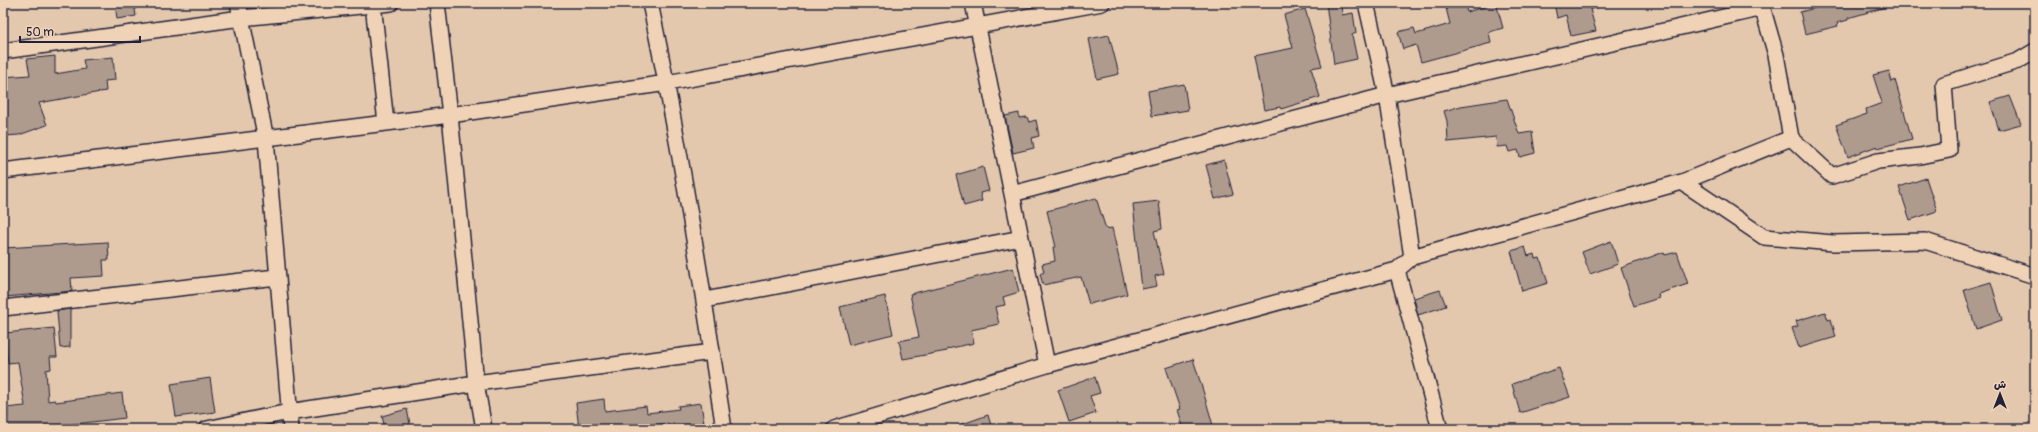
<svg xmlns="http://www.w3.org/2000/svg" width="2038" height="432" viewBox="0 0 2038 432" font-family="Pangolin,'Playpen Sans Arabic',sans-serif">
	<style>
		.building { fill: #ae9b8e; stroke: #22223b }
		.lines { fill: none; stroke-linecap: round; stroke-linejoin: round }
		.minor-casing { stroke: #22223b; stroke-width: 18 }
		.minor { stroke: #f0d3b6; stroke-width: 15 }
	</style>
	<rect width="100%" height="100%" fill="#e4c8ae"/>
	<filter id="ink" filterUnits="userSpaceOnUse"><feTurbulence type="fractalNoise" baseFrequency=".025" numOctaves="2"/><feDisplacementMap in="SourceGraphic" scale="8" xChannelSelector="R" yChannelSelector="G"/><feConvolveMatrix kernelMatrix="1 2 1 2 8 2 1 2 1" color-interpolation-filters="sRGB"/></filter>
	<g filter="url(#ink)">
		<!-- building -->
		<path class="building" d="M115,3H134L136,16L117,19Z
			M1326,3H1341L1342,15L1353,13L1356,33L1352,35L1357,59L1334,64Z
			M1464,3L1467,12L1496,3L1503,28L1489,32L1491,43L1421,62L1416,45L1403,49L1398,32L1414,28L1416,34L1450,24L1446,8Z
			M1554,3H1596L1597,8L1590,9L1596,31L1571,36L1566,15L1557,18Z
			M1834,3H1885L1886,7L1848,18V20L1837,23L1838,26L1805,34L1800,12Z
			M1305,9L1322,66L1311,68L1320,97L1281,109L1280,107L1264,110L1254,56L1293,48L1284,15Z
			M1109,35L1119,74L1097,79L1089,39Z
			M55,56V74L85,69L83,60L113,57L115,80L105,81L106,91L39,103L47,125L19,135L5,136L3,117V77L30,75L27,59Z
			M1889,71L1892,82L1895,80L1912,139L1878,148L1877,146L1848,157L1836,125L1867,114L1866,109L1882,103L1873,75Z
			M1184,84L1188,110L1152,116L1148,91Z
			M2010,96L2021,124L1999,130L1990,102Z
			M1507,99L1519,134L1532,132L1535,153L1520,157L1518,150L1509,152L1507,146L1497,147L1496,137L1448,142L1447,121L1444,111L1461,106Z
			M1019,113V118L1027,117L1029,122L1036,120L1039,136L1032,138L1034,148L1013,153L1005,116Z
			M1224,160L1233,194L1215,199L1206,165Z
			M983,167L989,191L980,193L982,201L964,206L956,175Z
			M1926,178L1937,211L1910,220L1899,187Z
			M1096,198L1106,229L1112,228L1127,294L1089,304L1081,277L1043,285L1040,274L1044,272L1042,264L1055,261L1053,247H1056L1047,211Z
			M1159,201L1162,229L1154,231L1164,274L1155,276L1157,286L1142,289L1133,204Z
			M1611,241L1618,264L1590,274L1582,252Z
			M108,242L109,260H103L104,276L71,278L72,291L5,297L3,248Z
			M1525,247L1528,256L1534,254L1535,259L1540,258L1548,283L1522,291L1511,251Z
			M1664,252L1665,255L1677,252L1688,284L1658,294L1659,298L1634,306L1621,268Z
			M1013,268L1019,292L1003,297L1005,305L995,307L999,324L971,330L974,343L947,349V351L903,359L899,341L919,337L910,294Z
			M1991,282L2002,320L1976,329L1964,290Z
			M1440,290L1446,306L1418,315L1414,298Z
			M885,296L893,334L849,345L840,307Z
			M70,309V347L60,348L57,311Z
			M1825,312L1828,320L1831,319L1836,337L1799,348L1792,328L1798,326L1796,321Z
			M54,328L57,357H50L51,369L46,370L48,401L55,400L56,402L122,393L125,418L50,427V429H7L5,408L25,406L18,362L8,363L5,333Z
			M1193,359L1204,394L1214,429H1183L1177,410L1180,409L1166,368Z
			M1559,368L1570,397L1520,413L1512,384Z
			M1095,377L1100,393L1090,396L1096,413L1069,422L1058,390Z
			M210,378L215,412L176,417L171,384Z
			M604,399L605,411L646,406L647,413L679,409L678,406L701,403L704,423L685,425L686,428L677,429H669L668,423L626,429H617V426L579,429L576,403Z
			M407,409L411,429H385L382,416Z
			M988,415L992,429H954V427Z"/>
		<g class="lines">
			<defs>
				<path id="minor" d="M238,3L266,139L291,429
					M437,3L450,115L476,383L484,429
					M650,3C680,144 702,286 724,429
					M973,3L1047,365
					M1366,3L1387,95L1412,257
					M1761,3L1776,55L1791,138L1832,176L1878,161L1920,156L1949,150L1944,84L2018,61L2035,51
					M373,4L386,123
					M3,51L241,18L391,3
					M3,171L450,115L667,83L1102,3
					M1682,182L1764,237L1833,243L1925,241L2035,276
					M1012,194L1387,95L1763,8
					M1397,270L1440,429
					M705,300L1021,238
					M3,308L277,277
					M207,429L289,412L476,383L712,352
					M834,429L1047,365L1397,270L1412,257L1682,182L1791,138"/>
			</defs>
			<!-- minor casing -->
			<use href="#minor" class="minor-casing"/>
			<!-- minor -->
			<use href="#minor" class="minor"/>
		</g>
	</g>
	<!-- margin -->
	<rect width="2038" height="432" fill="none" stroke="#f0d3b6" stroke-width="16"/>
	<rect x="8" y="8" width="2022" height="416" fill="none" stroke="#22223b" stroke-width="1.5" filter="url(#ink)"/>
	<!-- north arrow -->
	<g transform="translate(2000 394)" stroke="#f0d3b6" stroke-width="3" paint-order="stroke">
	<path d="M0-3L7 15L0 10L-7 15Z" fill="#22223b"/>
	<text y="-6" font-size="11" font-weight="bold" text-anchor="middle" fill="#22223b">ش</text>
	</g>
	<!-- scale -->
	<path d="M20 36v6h120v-6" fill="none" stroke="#22223b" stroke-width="2"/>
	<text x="26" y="36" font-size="12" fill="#22223b" stroke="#f0d3b6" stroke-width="3" paint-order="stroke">50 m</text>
</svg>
